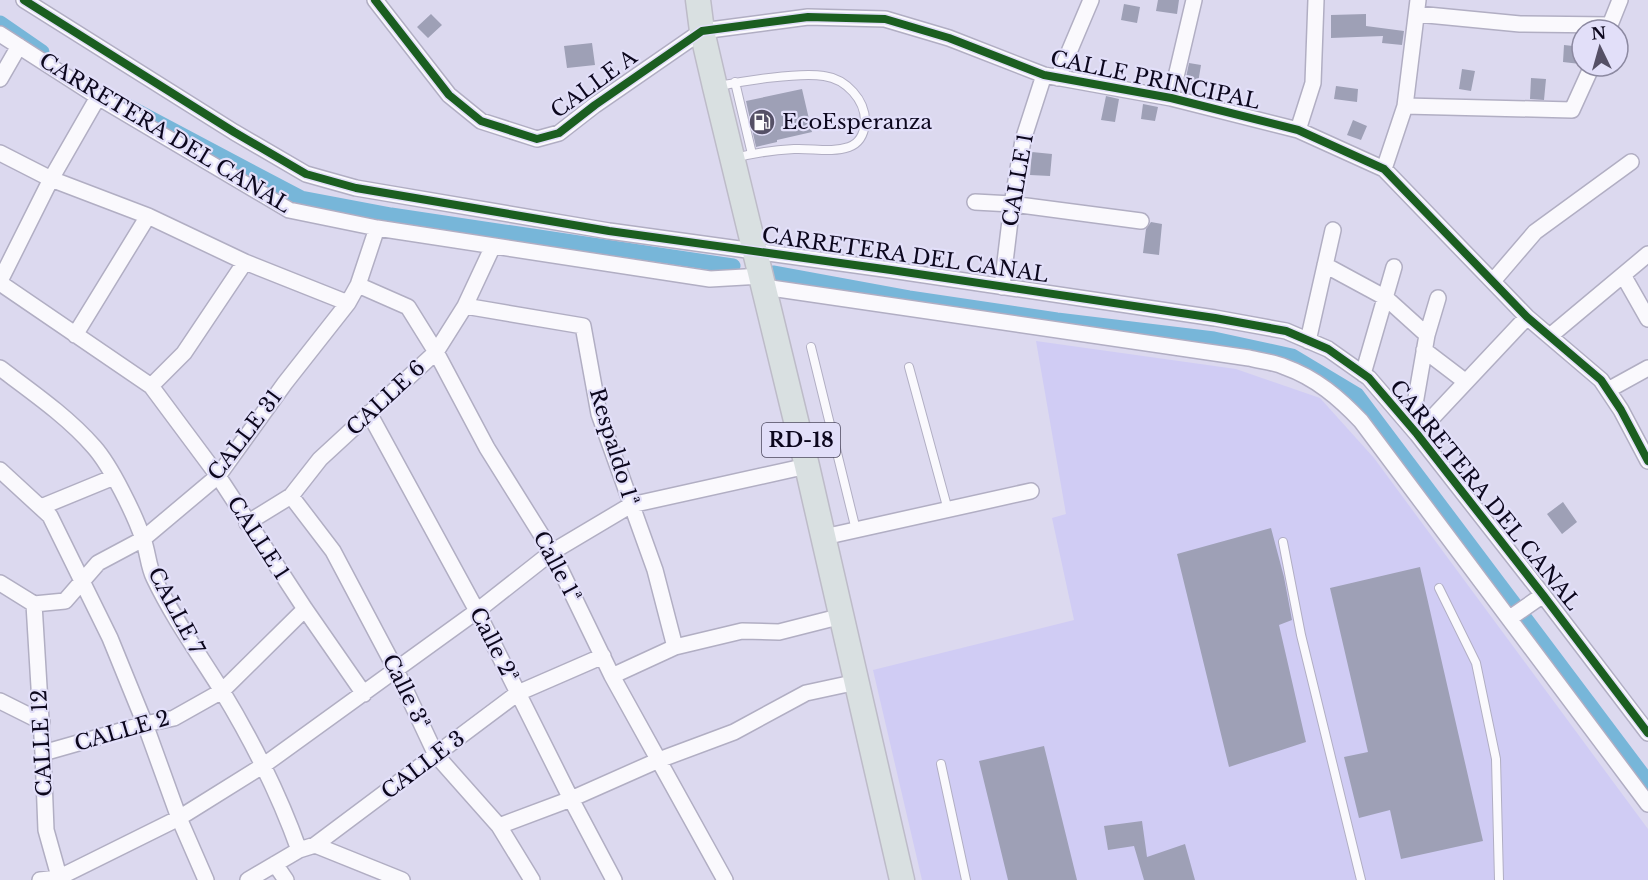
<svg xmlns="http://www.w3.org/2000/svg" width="1648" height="880" viewBox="0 0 1648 880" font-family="'Libre Baskerville',serif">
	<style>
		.built { fill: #d0ccf4 }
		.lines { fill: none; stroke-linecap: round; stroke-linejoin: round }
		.canal { stroke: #77b6d9; stroke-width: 15 }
		.building { fill: #9ea0b6 }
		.service-casing { stroke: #b1aec3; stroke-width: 10 }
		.minor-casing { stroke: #b1aec3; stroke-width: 18 }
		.primary-casing { stroke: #bdbbc8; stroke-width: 27 }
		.service { stroke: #faf9fd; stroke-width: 8 }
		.minor { stroke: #faf9fd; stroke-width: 15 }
		.primary { stroke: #d9e0e1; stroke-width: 24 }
		.cycleway-casing { stroke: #e2dff9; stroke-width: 11 }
		.cycleway { stroke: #1b5e20; stroke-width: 8 }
		.labels { text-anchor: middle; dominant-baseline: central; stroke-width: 4.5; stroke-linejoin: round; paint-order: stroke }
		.shield { fill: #e2dff9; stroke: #4c485f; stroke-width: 1.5 }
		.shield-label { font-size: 20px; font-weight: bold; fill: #0c071d }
		.street-label { font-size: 21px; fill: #0c071d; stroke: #e2dff9 }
		.poi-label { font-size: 21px; fill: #0c071d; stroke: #e2dff9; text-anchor: start }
	</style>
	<rect width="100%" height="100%" fill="#dcd9ef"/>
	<!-- built -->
	<path class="built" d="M1036,341L1236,369L1320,398L1374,458L1648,829V880H922L873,670L1074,620L1052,518L1066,514Z"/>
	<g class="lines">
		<!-- canal -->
		<path class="canal" d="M0,23L42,52
			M112,98L301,198L391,215L733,266
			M773,273L909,298L1057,320L1214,339L1292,356L1357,395L1648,782"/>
	</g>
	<!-- building -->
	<path class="building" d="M1158,0H1179L1177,14L1156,11Z
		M1124,4L1140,7L1137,23L1121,20Z
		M431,14L442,25L428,38L417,27Z
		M1366,14V26L1404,31L1402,45L1382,43L1383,36L1331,38V15Z
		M592,43L595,65L567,68L564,46Z
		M1564,45L1582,47L1580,64L1563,62Z
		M1189,63L1201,65L1197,89L1184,87Z
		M1462,69L1475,71L1471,91L1459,89Z
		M1531,78L1546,79L1544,100L1530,99Z
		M1336,86L1358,89L1357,102L1334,99Z
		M802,89L812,132L777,140V142L756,147L746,101Z
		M1106,96L1119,99L1115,122L1101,120Z
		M1143,104L1158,107L1155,121L1141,119Z
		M1353,120L1367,126L1361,140L1347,135Z
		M1032,152L1052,154L1050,176L1030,175Z
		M1151,222L1162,224L1159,255L1143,253L1146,229Z
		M1563,502L1577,522L1562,534L1547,514Z
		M1271,528L1284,577L1292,620L1279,625L1306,742L1229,767L1177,554Z
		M1420,567L1483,841L1401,859L1390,810L1359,818L1344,757L1368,752L1330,588Z
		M1044,746L1077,880H1008L979,761Z
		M1142,821L1147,857L1185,844L1195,880H1144L1134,846L1108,850L1104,826Z"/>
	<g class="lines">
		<defs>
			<path id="service" d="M735,82L752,154
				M719,86C744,81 799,72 824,76C846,79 866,100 865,123C864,134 860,143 849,147C832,153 812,148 794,149C774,150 754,153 735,158
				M811,347L856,530
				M909,367L948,510
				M1283,542L1301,635L1361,880
				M1439,588L1476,663L1496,759L1499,880
				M941,764L966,880"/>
			<path id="minor" d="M24,0L234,132L306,174L356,188L609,231L891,270L1215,318L1286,331L1328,349L1369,378L1417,434L1543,595L1648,733
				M375,0L449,95L481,121L537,139L559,133L595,105L702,31L808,17L885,19L949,38L1044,75L1171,98L1298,130L1384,169L1527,317L1601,380L1621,410L1648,461
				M1417,14L1520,24L1610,25
				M1608,30L1620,0
				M0,34L98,97L289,210L377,228L710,279L762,276
				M1058,78L1091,0
				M0,79L19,46
				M1171,98L1194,0
				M1405,106L1572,110L1592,66
				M1298,130L1313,83L1316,0
				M0,153L51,179L148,216L245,262L348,303
				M1384,169L1405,106L1418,0
				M975,202L1012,204L1141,221
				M1325,265L1386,298L1427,335
				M1623,275L1648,319
				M0,281L51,179L98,97
				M1493,281L1535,232L1631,162
				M0,283L151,386L218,476L305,609L364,694
				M358,285L408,307L436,352L487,448L552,552L612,676L725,880
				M764,287L1249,358C1261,361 1274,362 1285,367C1316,378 1339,398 1361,421L1648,804
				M1002,287L1012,204L1023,140L1044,75
				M465,306L583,326L599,414L655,570L675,647
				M75,335L148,216
				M1550,336L1648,254
				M1308,341L1333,230
				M1424,350L1466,382
				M0,368C32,392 68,417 94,447C111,466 135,515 143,539C148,552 148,566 154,578C173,618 199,654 222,691C253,742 279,794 299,850
				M1363,374L1394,267
				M151,386L184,353L245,262
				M1608,390L1648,368
				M369,413L477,611L571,799L614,880
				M1411,427L1427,335L1438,298
				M1417,434L1527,317
				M0,470L50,516L110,638L145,724L179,818L206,880
				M291,496L333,551L396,670L436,755L499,826L532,880
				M41,507L114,477
				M247,523L291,496L320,459L436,352L465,306L493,246
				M824,537L1031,491
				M0,583L34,604L65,601L98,563L143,539L218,476L285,383L348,303L358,285L377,228
				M34,604L43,753L46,830L60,880
				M1510,618L1543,595
				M612,676L675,647L742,631L779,632L842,616
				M0,701L42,722
				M43,753L145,724L174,718L222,691L305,609
				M499,826L571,799L659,760L734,732L806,693L857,682
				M315,845L402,880
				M275,864L286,880
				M40,880L58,878L179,818L264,765L477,611L552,552L631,505L807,466
				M248,880L299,850L315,845L518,693L603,656"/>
			<path id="primary" d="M698,0L702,31L715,87L807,466L902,880"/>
		</defs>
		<!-- service casing -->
		<use href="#service" class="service-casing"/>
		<!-- minor casing -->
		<use href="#minor" class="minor-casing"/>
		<!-- primary casing -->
		<use href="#primary" class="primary-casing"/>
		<!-- service -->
		<use href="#service" class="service"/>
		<!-- minor -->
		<use href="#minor" class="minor"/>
		<!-- primary -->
		<use href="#primary" class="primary"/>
		<defs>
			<path id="cycleway" d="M24,0L234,132L306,174L356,188L609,231L891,270L1215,318L1286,331L1328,349L1369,378L1417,434L1543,595L1648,733
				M375,0L449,95L481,121L537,139L559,133L595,105L702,31L808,17L885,19L949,38L1044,75L1171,98L1298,130L1384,169L1527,317L1601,380L1621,410L1648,461"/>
		</defs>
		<!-- cycleway casing -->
		<use href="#cycleway" class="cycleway-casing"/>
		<!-- cycleway -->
		<use href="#cycleway" class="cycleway"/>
	</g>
	<!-- icons -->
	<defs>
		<symbol id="fuel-disc" viewBox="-11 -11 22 22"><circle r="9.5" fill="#555066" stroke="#e2dff9"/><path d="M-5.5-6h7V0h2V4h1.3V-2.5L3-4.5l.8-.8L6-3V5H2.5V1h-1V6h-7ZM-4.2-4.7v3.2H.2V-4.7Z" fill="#fff"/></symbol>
	</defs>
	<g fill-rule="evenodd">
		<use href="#fuel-disc" x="747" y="107" width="30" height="30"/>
	</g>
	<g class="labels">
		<!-- shield labels -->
		<rect class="shield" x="762" y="423" width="78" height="34" rx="4.5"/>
		<g class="shield-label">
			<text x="801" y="440">RD-18</text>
		</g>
		<!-- street labels -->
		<g class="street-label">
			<text transform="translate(1155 80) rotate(12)">CALLE PRINCIPAL</text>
			<text transform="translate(594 84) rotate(-36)">CALLE A</text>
			<text transform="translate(165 133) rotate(31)">CARRETERA DEL CANAL</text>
			<text transform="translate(1018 180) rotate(-80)">CALLE 1</text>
			<text transform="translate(905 255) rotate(8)">CARRETERA DEL CANAL</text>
			<text transform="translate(386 398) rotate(-43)">CALLE 6</text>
			<text transform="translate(245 435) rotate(-53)">CALLE 31</text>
			<text transform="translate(614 447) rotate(73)">Respaldo 1ª</text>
			<text transform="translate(1485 495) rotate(51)">CARRETERA DEL CANAL</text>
			<text transform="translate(258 538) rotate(57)">CALLE 1</text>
			<text transform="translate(557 567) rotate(62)">Calle 1ª</text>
			<text transform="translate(176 611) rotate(62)">CALLE 7</text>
			<text transform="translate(494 645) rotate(63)">Calle 2ª</text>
			<text transform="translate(406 692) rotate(64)">Calle 3ª</text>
			<text transform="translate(122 731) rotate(-16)">CALLE 2</text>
			<text transform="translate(42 743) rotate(-93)">CALLE 12</text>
			<text transform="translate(423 765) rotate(-37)">CALLE 3</text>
		</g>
		<!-- poi labels -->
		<g class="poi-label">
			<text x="782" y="122">EcoEsperanza</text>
		</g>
	</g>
	<!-- north arrow -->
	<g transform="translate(1600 48) rotate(355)"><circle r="28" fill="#e2dff9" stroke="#8c89a1" stroke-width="1.5"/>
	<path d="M0-4.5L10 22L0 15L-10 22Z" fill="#555066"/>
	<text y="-9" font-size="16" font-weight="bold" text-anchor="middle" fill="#0c071d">N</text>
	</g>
</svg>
